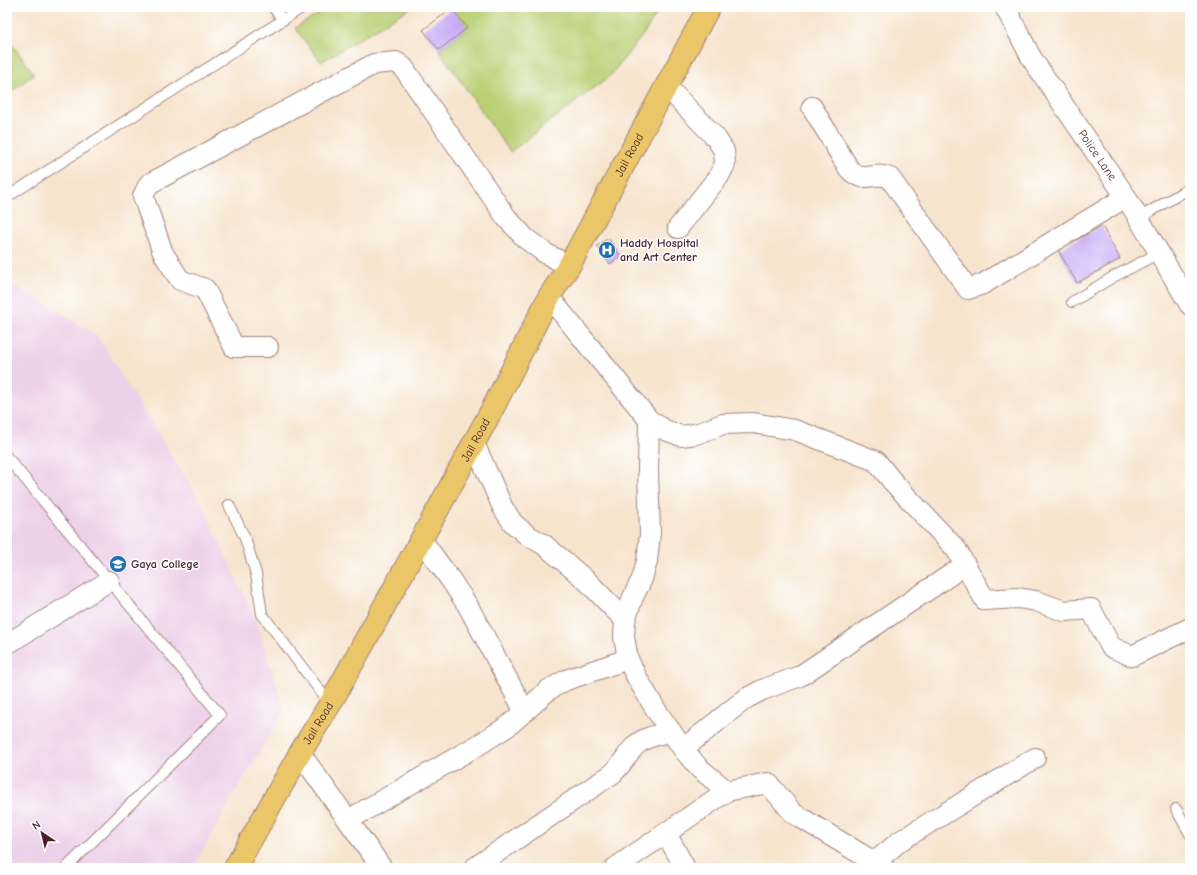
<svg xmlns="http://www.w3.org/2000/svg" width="1197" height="875" viewBox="0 0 1197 875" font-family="'Comic Neue',sans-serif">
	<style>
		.built { fill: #edd1e9 }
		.green { fill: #b9d075; stroke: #827850 }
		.building { fill: #c6abf5 }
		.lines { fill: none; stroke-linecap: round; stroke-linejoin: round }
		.lane-casing { stroke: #a0827c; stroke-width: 12 }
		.street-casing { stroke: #a0827c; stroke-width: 22 }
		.primary-casing { stroke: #a0827c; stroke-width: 24 }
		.lane { stroke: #fff; stroke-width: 10 }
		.street { stroke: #fff; stroke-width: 20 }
		.primary { stroke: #eac669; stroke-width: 22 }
		.labels { text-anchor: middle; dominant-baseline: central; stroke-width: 3.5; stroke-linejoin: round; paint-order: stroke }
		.street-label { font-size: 12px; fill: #4a1f2b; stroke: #fff }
		.poi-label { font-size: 12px; font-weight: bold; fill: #4a1f2b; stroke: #fff; text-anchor: start }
	</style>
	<rect width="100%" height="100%" fill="#fff"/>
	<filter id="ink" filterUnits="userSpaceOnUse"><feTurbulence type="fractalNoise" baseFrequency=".025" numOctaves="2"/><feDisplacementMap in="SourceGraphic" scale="8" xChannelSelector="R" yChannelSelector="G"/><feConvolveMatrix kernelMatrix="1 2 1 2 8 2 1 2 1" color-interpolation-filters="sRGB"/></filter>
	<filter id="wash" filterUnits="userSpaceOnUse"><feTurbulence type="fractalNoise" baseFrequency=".012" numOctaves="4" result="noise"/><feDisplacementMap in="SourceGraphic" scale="16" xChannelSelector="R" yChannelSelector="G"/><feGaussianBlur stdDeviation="0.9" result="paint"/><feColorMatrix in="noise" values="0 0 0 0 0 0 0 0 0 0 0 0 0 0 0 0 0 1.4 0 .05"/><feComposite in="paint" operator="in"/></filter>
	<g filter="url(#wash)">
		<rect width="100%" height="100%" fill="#f6e4cd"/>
		<!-- built -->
		<path class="built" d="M11,284L96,334L203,506L257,622L284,711L233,796L193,868H7V287Z"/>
		<!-- green -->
		<path class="green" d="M330,7H412L321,62L295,28Z
			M451,7H661L645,32L610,76L510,152L439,50L467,28Z
			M7,38L34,74L7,95Z"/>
		<g id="blocks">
			<!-- building -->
			<path class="building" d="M452,8L467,28L439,50L423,30Z
				M1102,226L1120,259L1077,283L1058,250Z
				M608,238L621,256L610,264L597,246Z"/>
		</g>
	</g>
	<g filter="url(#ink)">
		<use href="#blocks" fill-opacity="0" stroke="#a0827c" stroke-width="1"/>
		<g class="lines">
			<defs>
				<path id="lane" d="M273,7L283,20
					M7,197L303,7
					M1139,218L1190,188
					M1072,302L1113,277L1159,253
					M7,457L220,715L66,868
					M229,505L245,538L256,574L262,614L330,704
					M1176,809L1190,834"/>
				<g id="street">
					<path id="s1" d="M1005,7L1032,59L1126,197L1190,305"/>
					<path d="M666,86L716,138L724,151L725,164L719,176L678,228"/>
					<path d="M812,107L849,169C865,186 872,170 890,178L968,289L983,284L1126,197"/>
					<path d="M549,297L649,420L665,430L681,436L696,434L723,424L753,423L795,430L876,461L893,482L956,549L985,600L1018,598L1036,601L1064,611L1091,609L1111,647L1132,656L1190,628"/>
					<path d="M268,347H234L205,289L180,280L163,253L143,196L149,184L374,64L396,62L403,67L506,217L525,238L545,253L569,266"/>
					<path d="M649,420L648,471L650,534L647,561L642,579L633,597L625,620L624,637L628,659L636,676L656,710L683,749L699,768L727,791L768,783L793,813L884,868"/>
					<path d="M474,443L503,508L513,523L527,535L543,544L560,558L587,581L625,620"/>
					<path d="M421,539L450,579L468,606L525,712"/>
					<path d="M7,644L109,581"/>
					<path d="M683,749L735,707L747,698L762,690L800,676L965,565"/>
					<path d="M300,753L382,868"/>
					<path d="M348,820L480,744L508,726L530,707L548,690L566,680L628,659"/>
					<path d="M666,833L685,868"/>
					<path d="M875,862L900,841L1035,758"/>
					<path d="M474,868L612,774C621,766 626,756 634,747C643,737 658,735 671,731"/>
					<path d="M615,868L727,791"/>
				</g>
				<g id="primary">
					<path id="s2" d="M235,868L300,753L330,704L437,511L494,406L549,297L569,266L709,7"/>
				</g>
			</defs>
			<!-- lane casing -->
			<use href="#lane" class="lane-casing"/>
			<!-- street casing -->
			<use href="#street" class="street-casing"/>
			<!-- primary casing -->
			<use href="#primary" class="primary-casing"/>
			<!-- lane -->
			<use href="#lane" class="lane"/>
			<!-- street -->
			<use href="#street" class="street"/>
			<!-- primary -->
			<use href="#primary" class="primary"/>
		</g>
	</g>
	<!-- icons -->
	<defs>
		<symbol id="hospital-disc" viewBox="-11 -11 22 22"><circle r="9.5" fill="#1f6fb2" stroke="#fff"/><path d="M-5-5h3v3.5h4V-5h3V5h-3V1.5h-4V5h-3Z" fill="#fff"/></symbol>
		<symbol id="university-disc" viewBox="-11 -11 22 22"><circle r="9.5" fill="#1f6fb2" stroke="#fff"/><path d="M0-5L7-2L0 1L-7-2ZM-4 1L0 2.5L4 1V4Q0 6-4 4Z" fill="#fff"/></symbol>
	</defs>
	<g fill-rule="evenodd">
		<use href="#hospital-disc" x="597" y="240" width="20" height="20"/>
		<use href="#university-disc" x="108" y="554" width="20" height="20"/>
	</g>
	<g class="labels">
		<!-- street labels -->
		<g class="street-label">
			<text stroke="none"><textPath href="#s2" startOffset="815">Jail Road</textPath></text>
			<text stroke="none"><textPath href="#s1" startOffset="175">Police Lane</textPath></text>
			<text stroke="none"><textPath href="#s2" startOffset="491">Jail Road</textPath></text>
			<text stroke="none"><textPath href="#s2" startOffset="167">Jail Road</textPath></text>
		</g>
		<!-- poi labels -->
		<g class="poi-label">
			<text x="620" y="243">Haddy Hospital<tspan x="620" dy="14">and Art Center</tspan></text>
			<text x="131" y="564">Gaya College</text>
		</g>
	</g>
	<!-- margin -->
	<rect width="1197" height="875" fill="none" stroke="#fff" stroke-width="24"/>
	<!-- north arrow -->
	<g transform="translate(42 833) rotate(325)" stroke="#ffffff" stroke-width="3" paint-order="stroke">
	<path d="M0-3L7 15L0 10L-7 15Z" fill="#4a1f2b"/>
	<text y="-6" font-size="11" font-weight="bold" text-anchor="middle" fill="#4a1f2b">N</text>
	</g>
</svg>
